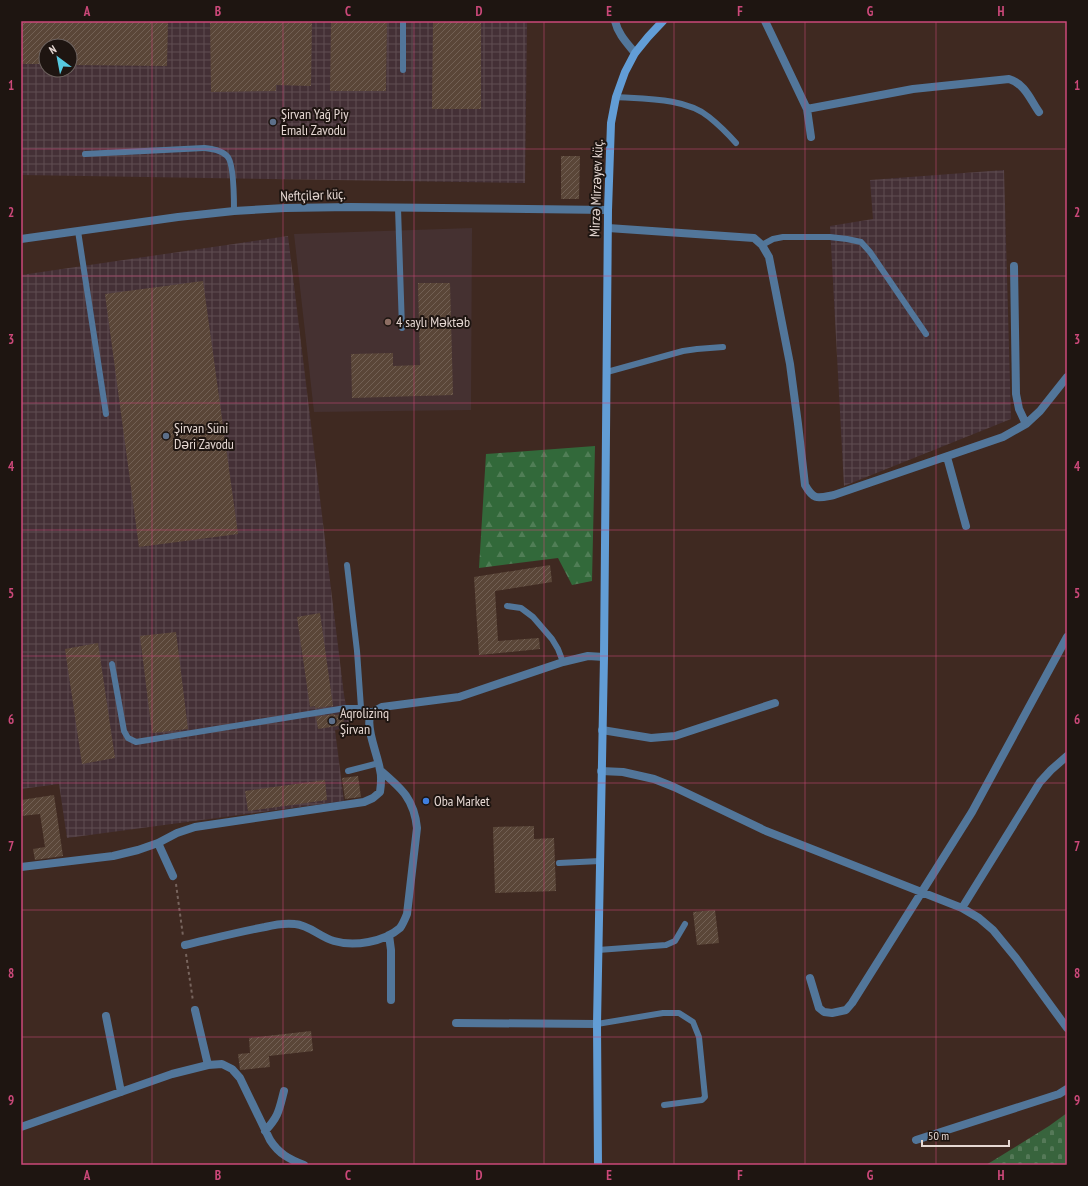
<svg xmlns="http://www.w3.org/2000/svg" width="1088" height="1186" viewBox="0 0 1088 1186" font-family="'PT Sans Narrow',sans-serif">
	<style>
		.industrial { fill: url(#industrial-grid); fill-rule: evenodd }
		.education { fill: #453131 }
		.forest { fill: url(#forest-firs) }
		.cemetery { fill: url(#cemetery-stones) }
		.building { fill: url(#building-hatch) }
		.lines { fill: none; stroke-linecap: round; stroke-linejoin: round }
		.path { stroke: #77645d; stroke-width: 2; stroke-dasharray: 3 3; stroke-linecap: butt }
		.service { stroke: #52769a; stroke-width: 6 }
		.minor { stroke: #52769a; stroke-width: 8 }
		.secondary { stroke: #629dd6; stroke-width: 8 }
		.grid { fill: none; stroke: #cb4879; stroke-width: 1; stroke-opacity: 0.55 }
		.service-dot { fill: #5c6f8a; stroke: #1e1511; stroke-width: 1.5 }
		.education-dot { fill: #8d6e63; stroke: #1e1511; stroke-width: 1.5 }
		.shop-dot { fill: #3f7fe0; stroke: #1e1511; stroke-width: 1.5 }
		.labels { text-anchor: middle; dominant-baseline: central; stroke-width: 4; stroke-linejoin: round; paint-order: stroke }
		.poi-label { font-size: 14px; fill: #e6d8d3; stroke: #1e1511; text-anchor: start }
		.street-label { font-size: 14px; fill: #e6d8d3; stroke: #1e1511 }
		.neatline { fill: none; stroke: #cb4879; stroke-width: 1.5 }
		.grid-label { font-size: 13px; text-anchor: middle; font-weight: bold; fill: #cb4879 }
	</style>
	<defs>
		<pattern id="industrial-grid" width="8" height="8" patternUnits="userSpaceOnUse"><rect width="8" height="8" fill="#443036"/><path d="M0 4h8M4 0v8" fill="none" stroke="#5f4d52"/></pattern>
		<pattern id="forest-firs" width="22" height="20" patternUnits="userSpaceOnUse"><rect width="22" height="20" fill="#32693a"/><path d="M5 1l3.5 6h-7zM16 11l3.5 6h-7z" fill="#507e56"/></pattern>
		<pattern id="cemetery-stones" width="16" height="16" patternUnits="userSpaceOnUse"><rect width="16" height="16" fill="#38643d"/><path d="M2 7V4a2 2 0 0 1 4 0v3zM10 15v-3a2 2 0 0 1 4 0v3z" fill="#557958"/></pattern>
		<pattern id="building-hatch" width="6" height="6" patternUnits="userSpaceOnUse"><rect width="6" height="6" fill="#5a4638"/><path d="M-1 1l2-2M0 6l6-6M5 7l2-2" fill="none" stroke="#726054"/></pattern>
	</defs>
	<rect width="100%" height="100%" fill="#3f2921"/>
	<!-- industrial -->
	<path class="industrial" d="M21,21H527L525,183L21,175ZM46,46H70V70H46Z
		M1004,170L1011,419L844,486L830,226L873,219L870,180Z
		M288,236L332,597L344,695L350,727L335,730L344,801L67,838L59,784L21,789V275Z"/>
	<!-- education -->
	<path class="education" d="M472,228L471,410L314,412L294,234Z"/>
	<!-- forest -->
	<path class="forest" d="M595,446L592,581L572,585L558,558L479,568L486,454Z"/>
	<!-- cemetery -->
	<path class="cemetery" d="M1067,1113V1165H986L1049,1126Z"/>
	<!-- building -->
	<path class="building" d="M21,21H168L167,66L70,65V46H46V64H21Z
		M210,21H312L311,86L276,85V91L211,92Z
		M331,21H387L386,91H330Z
		M433,21H481V109H432Z
		M561,156H580L579,199H561Z
		M203,281L238,534L139,547L105,294Z
		M418,283H450L453,395L352,398L351,354L393,353V366L420,365Z
		M550,565L552,582L495,591L498,641L539,638L540,649L479,655L474,577Z
		M320,613L333,706L315,708V706L310,707L297,617Z
		M176,632L188,729L152,733L140,636Z
		M98,643L115,758L82,764L65,649Z
		M334,714L335,715L343,714L344,725L318,729L316,717Z
		M358,776L361,797L345,799L342,778Z
		M325,780L327,800L248,811L245,791Z
		M54,795L63,856L35,860L33,849L45,847L40,814L21,816V800Z
		M534,826V839L554,838L556,891L495,893L493,827Z
		M715,910L719,943L697,945L693,912Z
		M311,1031L313,1051L269,1056L270,1067L240,1070L238,1054L250,1053L249,1038Z"/>
	<g class="lines">
		<!-- path -->
		<path class="path" d="M176,884L183,936
			M186,954L193,1001"/>
		<!-- service -->
		<path class="service" d="M403,70V21
			M616,97C645,99 686,98 709,117C719,125 728,134 736,143
			M85,154L204,148C212,149 221,150 227,156C234,162 234,201 234,211
			M398,208L402,328
			M78,231L106,414
			M762,245L773,239L783,237H830L847,239L861,242L870,252L926,334
			M607,372L683,351L697,349L723,347
			M347,565L357,651L361,708
			M507,606L521,608L533,617L552,639L558,649L563,662
			M112,664L124,731L128,738L136,742L346,708H361L373,712
			M348,771L379,763
			M559,863L600,861
			M598,950L666,945L675,941L685,924
			M597,1024L663,1013H679L693,1022L699,1037L705,1097L702,1100L664,1105"/>
		<!-- minor -->
		<path class="minor" d="M615,21C618,34 627,43 635,53
			M765,21L807,109L913,89L1009,79C1025,84 1030,99 1039,112
			M807,109L811,137
			M608,228L754,238L762,245L769,257L790,364L798,424L805,485C814,501 818,498 834,495L1003,437L1026,424L1040,411L1067,377
			M21,239L178,217L234,211L285,208L351,207L608,210
			M1014,266L1016,394L1019,409L1026,424
			M947,457L966,526
			M602,730L651,738L675,736L775,703
			M601,771L623,772L654,779L674,787L766,831L962,908L979,918L993,930L1016,958L1067,1028
			M158,843L173,876
			M21,867L113,856L138,850L158,843L177,833L195,827L364,802L373,798L380,792C381,785 382,777 380,770C378,756 366,729 370,717C372,711 377,710 382,707L459,697L563,662L588,656L604,657
			M962,908L1040,782L1051,770L1067,756
			M389,935L391,950V1000
			M185,945C211,939 238,932 265,927C273,925 286,923 295,924C309,925 320,937 334,941C354,947 384,942 400,928C403,924 405,919 407,914L417,828C414,799 402,789 381,771
			M810,978L819,1008L824,1012L832,1013L846,1010L852,1003L972,812L1067,637
			M195,1010L208,1065
			M106,1016L121,1092
			M456,1023L597,1024
			M21,1127L172,1074L208,1065L222,1064L232,1069L240,1078L270,1140C279,1154 289,1159 304,1165
			M265,1131C279,1116 279,1110 284,1091
			M916,1140L1059,1094L1067,1089"/>
		<!-- secondary -->
		<path class="secondary" d="M598,1165L597,1024L604,657L608,210L611,123L616,97L625,72L635,53L648,37L663,21"/>
	</g>
	<!-- grid -->
	<path class="grid" d="M152,21V1165M283,21V1165M414,21V1165M544,21V1165M674,21V1165M805,21V1165M936,21V1165M21,149H1067M21,276H1067M21,403H1067M21,530H1067M21,656H1067M21,783H1067M21,910H1067M21,1037H1067"/>
	<!-- markers -->
	<g class="service-dot">
		<circle cx="273" cy="122" r="4"/>
		<circle cx="166" cy="436" r="4"/>
		<circle cx="332" cy="721" r="4"/>
	</g>
	<circle class="education-dot" cx="388" cy="322" r="4"/>
	<circle class="shop-dot" cx="426" cy="801" r="4"/>
	<g class="labels">
		<!-- poi labels -->
		<g class="poi-label">
			<text x="281" y="114">Şirvan Yağ Piy<tspan x="281" dy="16">Emalı Zavodu</tspan></text>
			<text x="396" y="322">4 saylı Məktəb</text>
			<text x="174" y="428">Şirvan Süni<tspan x="174" dy="16">Dəri Zavodu</tspan></text>
			<text x="340" y="713">Aqrolizinq<tspan x="340" dy="16">Şirvan</tspan></text>
			<text x="434" y="801">Oba Market</text>
		</g>
		<!-- street labels -->
		<g class="street-label">
			<text transform="translate(596 188) rotate(-88)">Mirzə Mirzəyev küç.</text>
			<text transform="translate(313 195) rotate(-2)">Neftçilər küç.</text>
		</g>
	</g>
	<!-- border -->
	<rect width="1088" height="1186" fill="none" stroke="#1e1511" stroke-width="44"/>
	<!-- north arrow -->
	<g transform="translate(58 58) rotate(328)"><circle r="19" fill="#1e1511" stroke="#6e635f"/>
	<path d="M0-3L7 15L0 10L-7 15Z" fill="#56c9e0"/>
	<text y="-6" font-size="11" font-weight="bold" text-anchor="middle" fill="#e6d8d3">N</text>
	</g>
	<!-- scale -->
	<path d="M922 1140v6h87v-6" fill="none" stroke="#e6d8d3" stroke-width="2"/>
	<text x="928" y="1140" font-size="12" fill="#e6d8d3" stroke="#1e1511" stroke-width="3" paint-order="stroke">50 m</text>
	<rect x="22" y="22" width="1044" height="1142" class="neatline"/>
	<g class="grid-label">
		<text x="87" y="16">A</text>
		<text x="218" y="16">B</text>
		<text x="348" y="16">C</text>
		<text x="479" y="16">D</text>
		<text x="609" y="16">E</text>
		<text x="740" y="16">F</text>
		<text x="870" y="16">G</text>
		<text x="1001" y="16">H</text>
		<text x="11" y="90">1</text>
		<text x="1077" y="90">1</text>
		<text x="11" y="217">2</text>
		<text x="1077" y="217">2</text>
		<text x="11" y="344">3</text>
		<text x="1077" y="344">3</text>
		<text x="11" y="471">4</text>
		<text x="1077" y="471">4</text>
		<text x="11" y="598">5</text>
		<text x="1077" y="598">5</text>
		<text x="11" y="724">6</text>
		<text x="1077" y="724">6</text>
		<text x="11" y="851">7</text>
		<text x="1077" y="851">7</text>
		<text x="11" y="978">8</text>
		<text x="1077" y="978">8</text>
		<text x="11" y="1105">9</text>
		<text x="1077" y="1105">9</text>
		<text x="87" y="1180">A</text>
		<text x="218" y="1180">B</text>
		<text x="348" y="1180">C</text>
		<text x="479" y="1180">D</text>
		<text x="609" y="1180">E</text>
		<text x="740" y="1180">F</text>
		<text x="870" y="1180">G</text>
		<text x="1001" y="1180">H</text>
	</g>
</svg>
